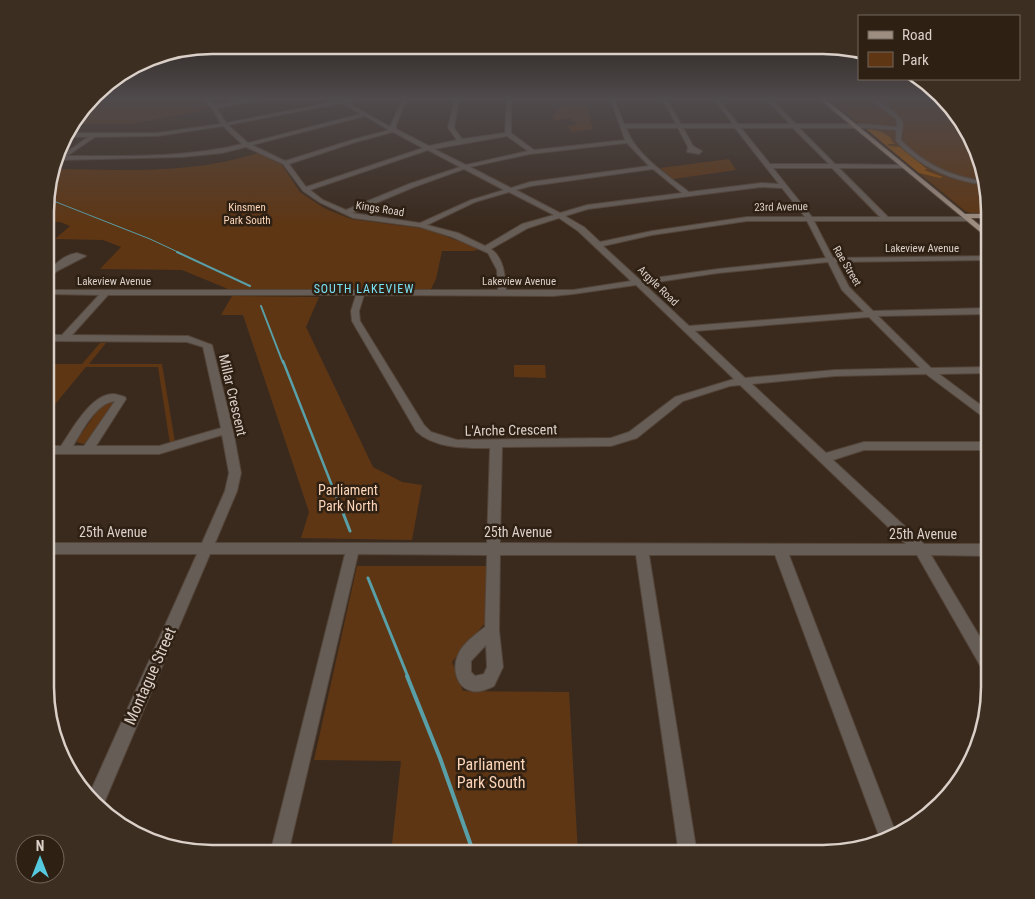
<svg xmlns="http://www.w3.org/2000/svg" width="1035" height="899" viewBox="0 0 1035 899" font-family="'Roboto Condensed',sans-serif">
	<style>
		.green { fill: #5e3614 }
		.forest { fill: #94500a }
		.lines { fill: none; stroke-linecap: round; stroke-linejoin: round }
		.stream-far4 { stroke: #599fa8; stroke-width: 1 }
		.stream-far3 { stroke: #599fa8; stroke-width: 2 }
		.stream-far2 { stroke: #599fa8; stroke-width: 2.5 }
		.stream-far1 { stroke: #599fa8; stroke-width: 3 }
		.stream { stroke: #599fa8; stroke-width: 4 }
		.minor-casing { stroke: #544539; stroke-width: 2 }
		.major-casing { stroke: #544539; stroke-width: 2 }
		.minor { fill: #665d57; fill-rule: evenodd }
		.major { fill: #9d8c80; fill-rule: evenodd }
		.labels { text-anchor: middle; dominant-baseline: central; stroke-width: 5; stroke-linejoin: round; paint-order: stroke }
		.far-park-label { font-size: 11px; fill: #fcd5b8; stroke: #2f2014 }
		.far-street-label { font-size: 11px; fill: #dad0c8; stroke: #2f2014 }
		.far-neighbourhood-label { font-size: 12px; letter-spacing: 1px; fill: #79e1f4; stroke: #2f2014 }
		.street-label { font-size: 14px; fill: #dad0c8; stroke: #2f2014 }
		.park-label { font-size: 14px; fill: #fcd5b8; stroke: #2f2014 }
		.near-street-label { font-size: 16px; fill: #dad0c8; stroke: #2f2014 }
		.near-park-label { font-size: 16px; fill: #fcd5b8; stroke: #2f2014 }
		.rim { fill: none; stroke: #dad0c8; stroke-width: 2.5 }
	</style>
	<rect width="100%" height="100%" fill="#3a2a1e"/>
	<!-- green -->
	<path class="green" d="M93,98H197L210,109L131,124H71Z
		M828,98H944L973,138L990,201V215H976L965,211Z
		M563,104L586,105L593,129L571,132L570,129L566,126L577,124L569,118L554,121L553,116Z
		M258,153L282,165L300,192L324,208L351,219L426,229L480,249L473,251H442L436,279L431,289H228L182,270L100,269L121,247L103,240L55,239L70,226L60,222H46V190L53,169C122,170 192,174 258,153Z
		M729,159L736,170L673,179L660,168Z
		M232,296L319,297L306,327L373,467L402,482L422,485L412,540L301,538L309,512L243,315H221Z
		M100,343H106L89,364H162L175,442L170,444L158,367H86L46,415V364H82Z
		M514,365H545L546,378L514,377Z
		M105,400L117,401L88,441L83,444L77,442V440Z
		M357,566H488L486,622L452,662L463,691L569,692L578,854H391L401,761L314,760Z"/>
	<!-- forest -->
	<path class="forest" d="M864,127L882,132L891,138L892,142L895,144H887L889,146L900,147L927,169L924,170L943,177L940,178L919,173Z"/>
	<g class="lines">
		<!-- stream-far4 -->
		<path class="stream-far4" d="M46,198L150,239L180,253"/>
		<!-- stream-far3 -->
		<path class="stream-far3" d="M177,252L250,286
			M261,306L283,363"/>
		<!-- stream-far2 -->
		<path class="stream-far2" d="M283,361L338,501"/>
		<!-- stream-far1 -->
		<path class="stream-far1" d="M338,500L350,531
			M368,578L408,677"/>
		<!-- stream -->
		<path class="stream" d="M407,676L440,758L474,854"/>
		<defs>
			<path id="minor" d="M201,98H206L215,105L258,98H268L217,108L226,123L338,101L335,98L343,100L368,98L347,102L390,127L403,98H407L396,125V129L429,146L457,140L448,128L455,98H459L454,128L462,139L505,133L507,98H511V133L534,150L625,140L610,98H614L624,124H676L662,98H666L681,124H733L713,98H717L738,124H790L765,98H770L796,124H865L897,127L896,119L869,98C876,98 902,115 903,124C903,129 901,135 901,140C924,164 951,177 984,181L985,185C950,180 921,168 896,141V130L865,128H799L835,164L906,165V167L904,168H839L888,217H967L970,219L967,221H814L833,258L990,256V260L836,262L849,287L873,311L990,308V314L878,316L931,368L990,367V373L939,374L990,412V422L926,374L835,376L752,384L826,453L864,442H990V450H864L833,460L924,544H990V556L931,555L990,654V677L985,674L917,555H789L897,836L881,841L775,555H649L697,854H679L636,555H500L499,630L503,667L494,686C488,689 478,693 472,691C456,688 452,668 458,655C462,644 476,634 485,627L487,555L358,554L288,854H270L345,554H210L101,810L94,805L88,797L197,554H46V543H202L225,491L229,473L222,435L159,454H46V446H61C72,430 91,394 113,394C117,394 121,396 125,397L126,399L96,446H159L221,428L203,347L187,342L46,341V335H62L99,295L46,294V290H498L497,270L488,253L452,237L420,227L353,218L319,202L303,191L283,164L246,147L222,153L182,157L61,160L58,158L88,137H65L66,133H157L221,124L212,108ZM342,103L361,114L248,143L228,125ZM365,116L389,130L352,140L285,161L252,145ZM223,126L242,144C186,158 126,156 67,156L95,137L157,136ZM626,128H678L688,147L687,152L699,154L702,151L693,146L683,128H735L779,184L761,183L689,192C666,174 636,155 626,128ZM741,128H793L829,164H770ZM393,132L423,148L306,187L289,164L356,142ZM507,136L528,151L466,165L434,149ZM627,143L649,166L530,182L511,188L470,167L530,154ZM428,150L460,167L409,184L346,210L323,200L310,190ZM773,168H832L880,217H812ZM464,169L504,190L471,200L420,223L352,213L414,187ZM653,169L682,193L587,205L560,213L516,190L531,186ZM761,187L782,188L805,217H747L652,231L600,242L584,227L565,216L588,209ZM509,192L554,215L522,224L485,246L458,233L427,225L475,202ZM559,218L578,231L631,281L573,290H506C505,276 504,258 491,249L528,228ZM747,221H807L826,258L718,269L640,280L603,246L652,235ZM828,262L842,290L864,312L689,326L644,284L718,273ZM636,285L734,379L675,397L629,432L611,438L457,440L431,432L424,425L360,321L359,311L364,295L553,296L573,294ZM108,295H356L351,311L352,321L416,431C435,449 466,448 490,448L487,543H215L237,491L241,473L233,430L212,345L188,336L72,335ZM869,317L920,368L835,370L745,378L695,331ZM740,385L906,544L500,543L502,447L611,446L637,438L683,401L730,386ZM115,401L84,446H73C82,431 96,403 115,401ZM486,645L487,667L484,674L475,676L471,672V661Z
				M77,253L86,256L57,271L46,280V273C56,264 63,255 77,253Z"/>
			<path id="major" d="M818,98H824L965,214H990V218H971L990,234V240Z"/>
		</defs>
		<!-- minor casing -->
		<use href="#minor" class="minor-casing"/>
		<!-- major casing -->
		<use href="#major" class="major-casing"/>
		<!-- minor -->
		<use href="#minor" class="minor"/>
		<!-- major -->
		<use href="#major" class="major"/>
	</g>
	<!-- sky -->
	<linearGradient id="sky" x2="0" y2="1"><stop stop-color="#201710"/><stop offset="0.44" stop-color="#4f4a4c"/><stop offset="1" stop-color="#4f4a4c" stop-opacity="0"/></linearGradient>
	<rect width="1035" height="224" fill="url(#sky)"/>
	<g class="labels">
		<!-- far-park labels -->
		<g class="far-park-label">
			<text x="247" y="207">Kinsmen<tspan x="247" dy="13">Park South</tspan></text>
		</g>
		<!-- far-street labels -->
		<g class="far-street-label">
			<text transform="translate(781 207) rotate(-1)">23rd Avenue</text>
			<text transform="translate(380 209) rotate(9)">Kings Road</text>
			<text x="922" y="248">Lakeview Avenue</text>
			<text transform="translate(847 266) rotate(59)">Rae Street</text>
			<text x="114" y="281">Lakeview Avenue</text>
			<text x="519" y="281">Lakeview Avenue</text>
			<text transform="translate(658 286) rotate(44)">Argyle Road</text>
		</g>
		<!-- far-neighbourhood labels -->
		<g class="far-neighbourhood-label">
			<text x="364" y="289">SOUTH LAKEVIEW</text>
		</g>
		<!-- street labels -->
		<g class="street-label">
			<text transform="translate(233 395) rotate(77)">Millar Crescent</text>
			<text transform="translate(511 430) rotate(-1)">L'Arche Crescent</text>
			<text x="113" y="532">25th Avenue</text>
			<text x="518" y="532">25th Avenue</text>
			<text x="923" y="534">25th Avenue</text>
		</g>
		<!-- park labels -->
		<g class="park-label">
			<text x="348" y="490">Parliament<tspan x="348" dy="16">Park North</tspan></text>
		</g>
		<!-- near-street labels -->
		<g class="near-street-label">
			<text transform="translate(150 676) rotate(-66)">Montague Street</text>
		</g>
		<!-- near-park labels -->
		<g class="near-park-label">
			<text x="491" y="764">Parliament<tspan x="491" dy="18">Park South</tspan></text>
		</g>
	</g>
	<!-- crop -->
	<path d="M0 0H1035V899H0ZM212 54H823A158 158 0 0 1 981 212V687A158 158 0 0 1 823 845H212A158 158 0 0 1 54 687V212A158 158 0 0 1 212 54Z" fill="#3d2e22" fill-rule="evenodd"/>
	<path class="rim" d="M212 54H823A158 158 0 0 1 981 212V687A158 158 0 0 1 823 845H212A158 158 0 0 1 54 687V212A158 158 0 0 1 212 54Z"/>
	<!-- legend -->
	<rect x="858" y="15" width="162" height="65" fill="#2f2014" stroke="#73665c"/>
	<rect x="868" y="31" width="25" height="8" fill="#9d8c80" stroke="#73665c"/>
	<text x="902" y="40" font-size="15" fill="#dad0c8">Road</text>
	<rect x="868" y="52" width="25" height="15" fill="#5e3614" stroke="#73665c"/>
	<text x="902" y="65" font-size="15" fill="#dad0c8">Park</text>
	<!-- north arrow -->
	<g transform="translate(40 859)"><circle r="24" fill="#2f2014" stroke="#73665c"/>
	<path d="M0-4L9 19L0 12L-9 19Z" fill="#55cade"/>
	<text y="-8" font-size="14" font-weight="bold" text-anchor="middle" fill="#dad0c8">N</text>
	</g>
</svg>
